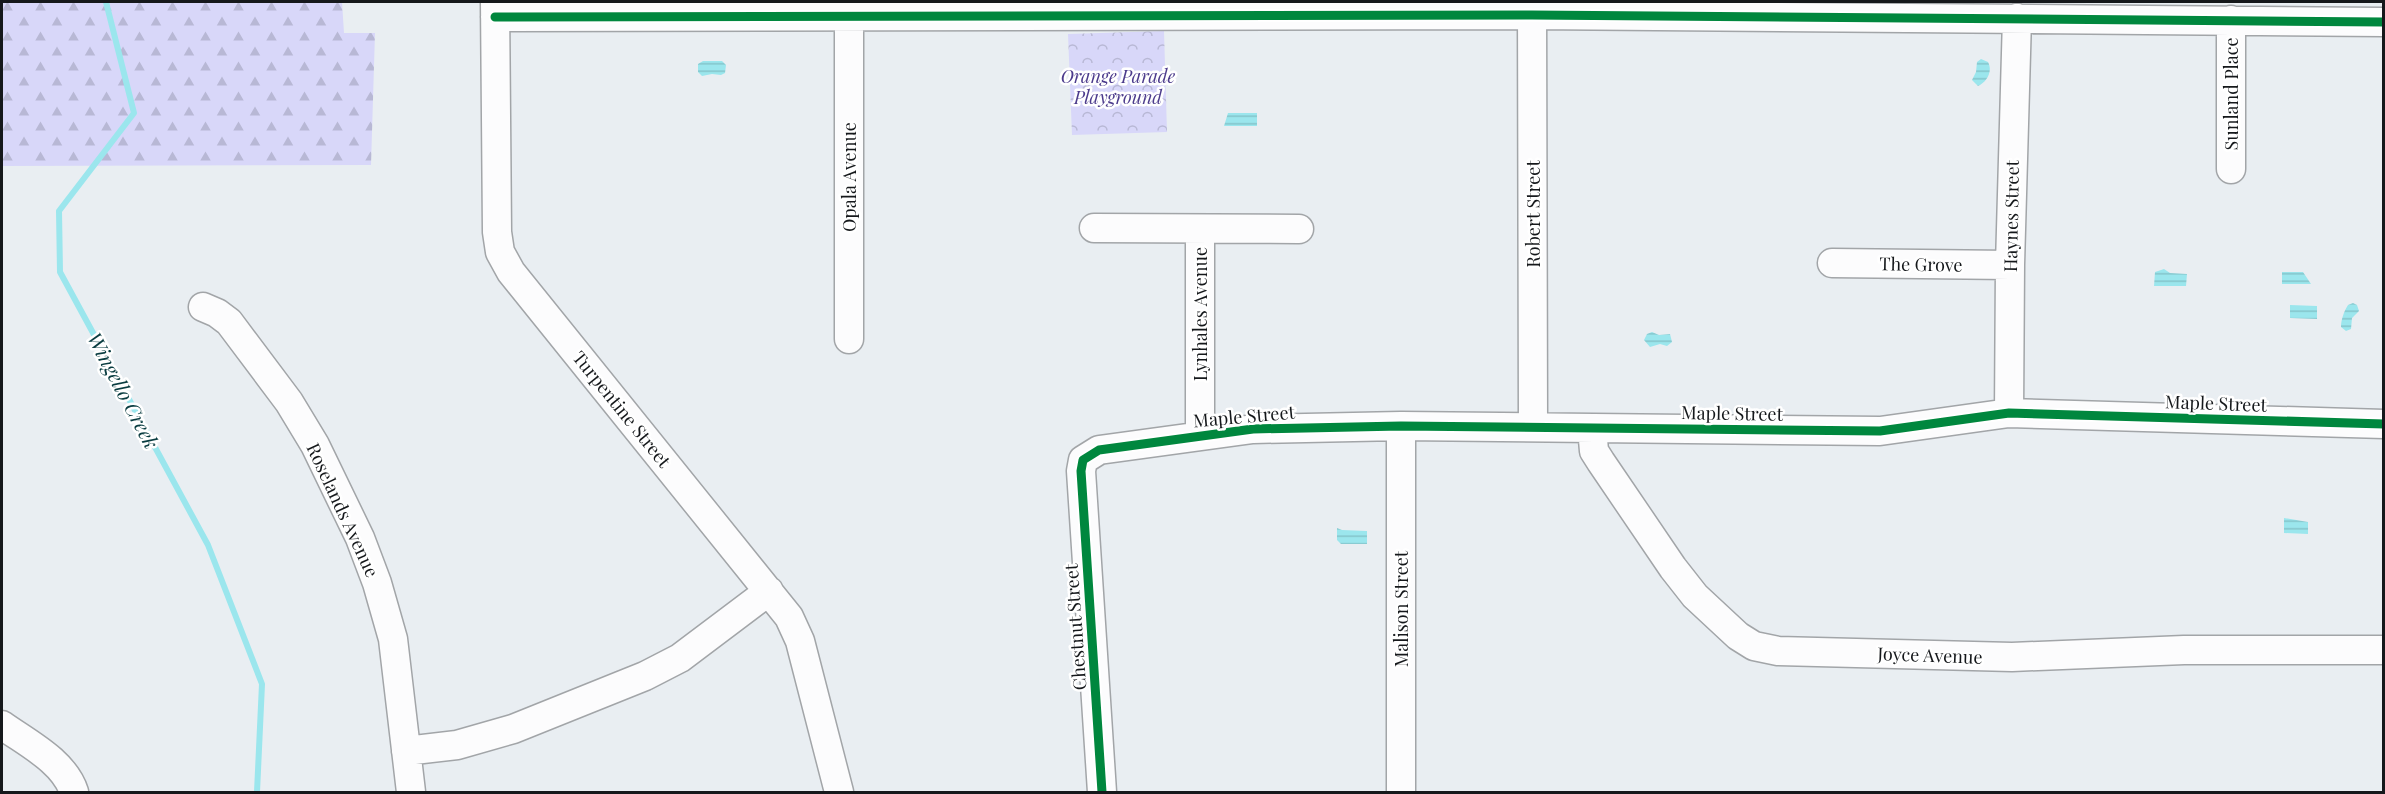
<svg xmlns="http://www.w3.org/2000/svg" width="2385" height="794" viewBox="0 0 2385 794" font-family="'Playfair Display',serif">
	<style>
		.forest { fill: url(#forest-firs) }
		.park { fill: url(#park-crowns) }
		.water { fill: url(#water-rules) }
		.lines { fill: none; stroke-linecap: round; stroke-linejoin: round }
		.stream { stroke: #9be6ed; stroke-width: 6 }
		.minor-casing { stroke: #a2a5a8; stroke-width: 31 }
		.minor { stroke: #fcfcfd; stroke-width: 28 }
		.cycleway-casing { stroke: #fff; stroke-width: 13 }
		.cycleway { stroke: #00873e; stroke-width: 9 }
		.labels { text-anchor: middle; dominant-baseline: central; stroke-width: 5; stroke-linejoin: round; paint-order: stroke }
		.park-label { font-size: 18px; font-style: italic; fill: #4c3b8c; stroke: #fff }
		.street-label { font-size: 18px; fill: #15181b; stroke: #fff }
		.water-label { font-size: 20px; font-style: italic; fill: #093c40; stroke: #fff }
	</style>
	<defs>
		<pattern id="forest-firs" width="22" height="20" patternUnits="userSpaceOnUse" patternTransform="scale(1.5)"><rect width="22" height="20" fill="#d8d7f9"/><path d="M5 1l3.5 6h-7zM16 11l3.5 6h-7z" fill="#b8b8d5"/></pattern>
		<pattern id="park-crowns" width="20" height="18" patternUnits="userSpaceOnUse" patternTransform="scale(1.5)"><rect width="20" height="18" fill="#d8d7f9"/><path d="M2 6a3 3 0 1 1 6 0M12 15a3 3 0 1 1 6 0" fill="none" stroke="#b8b8d5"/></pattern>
		<pattern id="water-rules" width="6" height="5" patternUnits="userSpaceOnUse" patternTransform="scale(1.5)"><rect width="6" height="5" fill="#9be6ed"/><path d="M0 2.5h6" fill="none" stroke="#85c5cb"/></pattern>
	</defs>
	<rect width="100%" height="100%" fill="#e9eef2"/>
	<!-- forest -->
	<path class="forest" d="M2,2H342L344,33H375L371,165L2,166Z"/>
	<!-- park -->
	<path class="park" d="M1164,31L1167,132L1072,135L1068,34Z"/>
	<!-- water -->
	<path class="water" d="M1981,59L1988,62C1993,71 1987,82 1978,86L1972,80L1976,72L1977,62Z
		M703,61H722L726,65L725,73L721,75L712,74L702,76L698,72V64Z
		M1228,113H1257V126H1224Z
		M2164,269L2170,273L2187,274L2186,286H2154L2155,272Z
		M2282,272H2303L2311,284H2282Z
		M2353,303L2357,305L2359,311L2352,318L2351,329L2346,331L2341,327C2341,320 2344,311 2348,305Z
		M2290,305L2317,306V319L2290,318Z
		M1652,332L1659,335L1670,334L1672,342L1667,346L1660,344L1650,347L1644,340L1647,334Z
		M2284,518L2308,522V534L2284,533Z
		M1337,528L1342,530L1367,531V544H1341L1337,540Z"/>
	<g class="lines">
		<!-- stream -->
		<path class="stream" d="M106,2L134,113L59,211L60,272L208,545L262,684L257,792"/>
		<defs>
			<path id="minor" d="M495,2L497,232L500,252L511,272L789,617L800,641L839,792
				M1532,2L1533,426
				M495,17L1532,15L2384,22
				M2231,20V169
				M1094,228L1299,229
				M1832,263L2010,265
				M203,307L217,313L229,322L289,402L315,445L360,538L377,583L393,639L411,792
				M849,339V15
				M2009,413L2010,265L2017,18
				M1401,426V792
				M1592,428L1594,451L1601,462L1673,568L1695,596L1738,636L1754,646L1778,651L2012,657L2184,650H2384
				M1200,435V229
				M2,725C27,743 64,761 74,792
				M406,751L457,745L513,729L645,676L680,658L769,591
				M1102,792L1081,471L1083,460L1099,450L1253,429L1401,426L1880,431L2009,413L2384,424"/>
		</defs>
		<!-- minor casing -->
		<use href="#minor" class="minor-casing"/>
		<!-- minor -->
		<use href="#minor" class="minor"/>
		<defs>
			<path id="cycleway" d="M495,17L1532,15L2384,22
				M1102,792L1081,471L1083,460L1099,450L1253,429L1401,426L1880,431L2009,413L2384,424"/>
		</defs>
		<!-- cycleway casing -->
		<use href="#cycleway" class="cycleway-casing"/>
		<!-- cycleway -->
		<use href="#cycleway" class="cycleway"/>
	</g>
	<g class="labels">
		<!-- park labels -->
		<g class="park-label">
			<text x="1118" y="76">Orange Parade<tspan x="1118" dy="21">Playground</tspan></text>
		</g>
		<!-- street labels -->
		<g class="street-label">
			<text transform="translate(2231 94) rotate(-90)">Sunland Place</text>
			<text transform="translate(849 177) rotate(-90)">Opala Avenue</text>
			<text transform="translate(1533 214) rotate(-90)">Robert Street</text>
			<text transform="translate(2011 216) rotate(-89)">Haynes Street</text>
			<text transform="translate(1921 264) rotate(1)">The Grove</text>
			<text transform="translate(1200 314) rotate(-90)">Lynhales Avenue</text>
			<text transform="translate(2216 403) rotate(2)">Maple Street</text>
			<text transform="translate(622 409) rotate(51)">Turpentine Street</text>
			<text transform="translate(1732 413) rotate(1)">Maple Street</text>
			<text transform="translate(1244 416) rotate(-5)">Maple Street</text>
			<text transform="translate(343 510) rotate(65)">Roselands Avenue</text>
			<text transform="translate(1401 609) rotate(-90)">Malison Street</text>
			<text transform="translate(1075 627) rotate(-94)">Chestnut Street</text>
			<text transform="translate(1930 655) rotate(2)">Joyce Avenue</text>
		</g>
		<!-- water labels -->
		<g class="water-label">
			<text transform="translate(124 390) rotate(62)">Wingello Creek</text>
		</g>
	</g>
	<!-- border -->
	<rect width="2385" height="794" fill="none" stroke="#15181b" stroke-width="6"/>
</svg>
